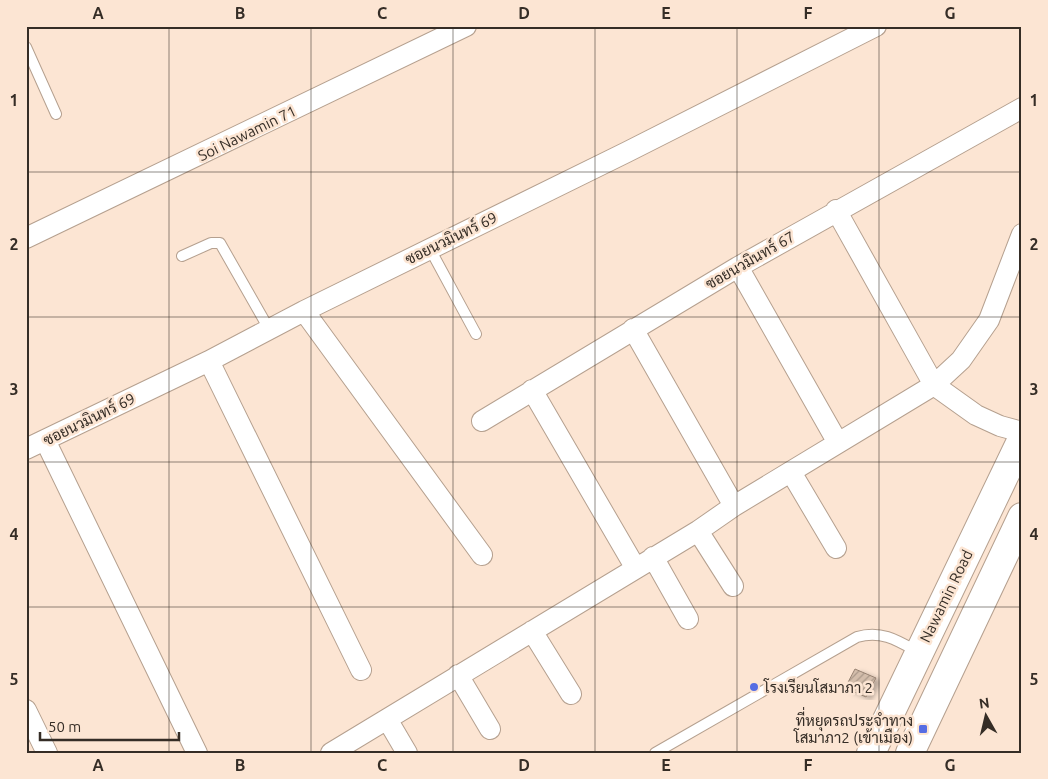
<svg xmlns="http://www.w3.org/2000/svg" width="1048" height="779" viewBox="0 0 1048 779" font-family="Ubuntu,Sarabun,sans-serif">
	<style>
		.building { fill: url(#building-hatch); stroke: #978272; filter: url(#shadow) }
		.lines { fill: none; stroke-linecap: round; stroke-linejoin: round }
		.service-casing { stroke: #b5a08f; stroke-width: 12 }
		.minor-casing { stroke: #b5a08f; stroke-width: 22 }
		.secondary-casing { stroke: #b5a08f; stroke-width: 30 }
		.service { stroke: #fff; stroke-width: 10 }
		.minor { stroke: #fff; stroke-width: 20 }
		.secondary { stroke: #fff; stroke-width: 28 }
		.grid { fill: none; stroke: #352d26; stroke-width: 1; stroke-opacity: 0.55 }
		.poi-dot { fill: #566de3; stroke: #fce5d3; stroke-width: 2 }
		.labels { text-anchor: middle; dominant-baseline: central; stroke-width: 5; stroke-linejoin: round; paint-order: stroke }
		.street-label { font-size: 15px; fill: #352d26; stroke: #fce5d3 }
		.poi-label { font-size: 15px; fill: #352d26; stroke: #fce5d3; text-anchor: start }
		.neatline { fill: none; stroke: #352d26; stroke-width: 2 }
		.grid-label { font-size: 16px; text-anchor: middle; font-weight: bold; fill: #352d26 }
	</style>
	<defs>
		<pattern id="building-hatch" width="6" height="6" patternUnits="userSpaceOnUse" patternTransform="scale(1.25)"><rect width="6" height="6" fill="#d3bdab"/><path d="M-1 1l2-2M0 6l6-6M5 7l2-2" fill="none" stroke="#ac9a8b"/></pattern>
		<filter id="shadow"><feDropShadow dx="5.5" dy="3" stdDeviation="2.5" flood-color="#0004"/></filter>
	</defs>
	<rect width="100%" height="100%" fill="#fce5d3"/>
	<!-- building -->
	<path class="building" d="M855,669L876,678L866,697L845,688Z"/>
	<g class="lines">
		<defs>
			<path id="service" d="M26,47L56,114
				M430,249L476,334
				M182,256L211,243H220L269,329
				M655,753L857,637C881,630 897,640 918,652"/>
			<path id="minor" d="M836,210L934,385L976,415L1000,426L1022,432
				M26,238L466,26
				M738,267L838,443
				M304,311L482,555
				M633,329L734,506
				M209,361L361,670
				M532,390L635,567
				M482,421L738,267L1022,108
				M45,440L197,753
				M26,449L209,361L304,311L627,152L876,26
				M791,472L836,548
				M698,531L733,586
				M653,557L688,619
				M532,631L571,694
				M458,675L490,729
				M26,710L47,753
				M387,719L407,753
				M331,753L698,531L734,506L934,385L961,360L989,320L1022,234"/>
			<path id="secondary" d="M871,753L1022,439
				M910,753L1022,517"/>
		</defs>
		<!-- service casing -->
		<use href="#service" class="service-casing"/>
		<!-- minor casing -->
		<use href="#minor" class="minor-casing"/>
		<!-- secondary casing -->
		<use href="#secondary" class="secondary-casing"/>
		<!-- service -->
		<use href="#service" class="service"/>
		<!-- minor -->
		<use href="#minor" class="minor"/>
		<!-- secondary -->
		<use href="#secondary" class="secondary"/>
	</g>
	<!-- grid -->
	<path class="grid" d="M169,26V753M311,26V753M453,26V753M595,26V753M737,26V753M879,26V753M26,172H1022M26,317H1022M26,462H1022M26,607H1022"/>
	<!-- markers -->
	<g class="poi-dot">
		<circle cx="754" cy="687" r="5"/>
		<rect x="918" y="724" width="10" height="10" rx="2.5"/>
	</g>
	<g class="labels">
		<!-- street labels -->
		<g class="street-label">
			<text transform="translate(247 133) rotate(-26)">Soi Nawamin 71</text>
			<text transform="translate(451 238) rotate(-26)">ซอยนวมินทร์ 69</text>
			<text transform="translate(750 260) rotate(-30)">ซอยนวมินทร์ 67</text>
			<text transform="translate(89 419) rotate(-26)">ซอยนวมินทร์ 69</text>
			<text transform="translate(946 596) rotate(-64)">Nawamin Road</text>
		</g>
		<!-- poi labels -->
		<g class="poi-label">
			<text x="764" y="687">โรงเรียนโสมาภา 2</text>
			<text x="913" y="720" text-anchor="end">ที่หยุดรถประจำทาง<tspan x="913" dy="17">โสมาภา2 (เข้าเมือง)</tspan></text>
		</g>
	</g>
	<!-- border -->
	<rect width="1048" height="779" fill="none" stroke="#fce5d3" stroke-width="55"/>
	<!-- north arrow -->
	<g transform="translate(986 716) rotate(352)" stroke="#fce5d3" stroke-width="4" paint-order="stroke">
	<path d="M0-4L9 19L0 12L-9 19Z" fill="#352d26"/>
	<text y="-8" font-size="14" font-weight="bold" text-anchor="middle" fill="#352d26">N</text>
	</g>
	<!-- scale -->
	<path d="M40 732v8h139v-8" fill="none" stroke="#352d26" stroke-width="2.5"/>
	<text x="48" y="732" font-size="15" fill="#352d26" stroke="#fce5d3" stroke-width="4" paint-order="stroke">50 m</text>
	<rect x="28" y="28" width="992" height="724" class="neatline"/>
	<g class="grid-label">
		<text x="98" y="19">A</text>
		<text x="240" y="19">B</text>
		<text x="382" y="19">C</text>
		<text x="524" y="19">D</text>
		<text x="666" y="19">E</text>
		<text x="808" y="19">F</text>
		<text x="950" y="19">G</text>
		<text x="14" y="106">1</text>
		<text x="1034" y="106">1</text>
		<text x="14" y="250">2</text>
		<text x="1034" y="250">2</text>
		<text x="14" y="395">3</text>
		<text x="1034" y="395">3</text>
		<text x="14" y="540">4</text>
		<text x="1034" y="540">4</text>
		<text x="14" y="685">5</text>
		<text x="1034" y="685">5</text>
		<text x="98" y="771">A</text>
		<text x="240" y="771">B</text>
		<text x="382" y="771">C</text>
		<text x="524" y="771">D</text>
		<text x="666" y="771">E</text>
		<text x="808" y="771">F</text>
		<text x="950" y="771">G</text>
	</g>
</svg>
